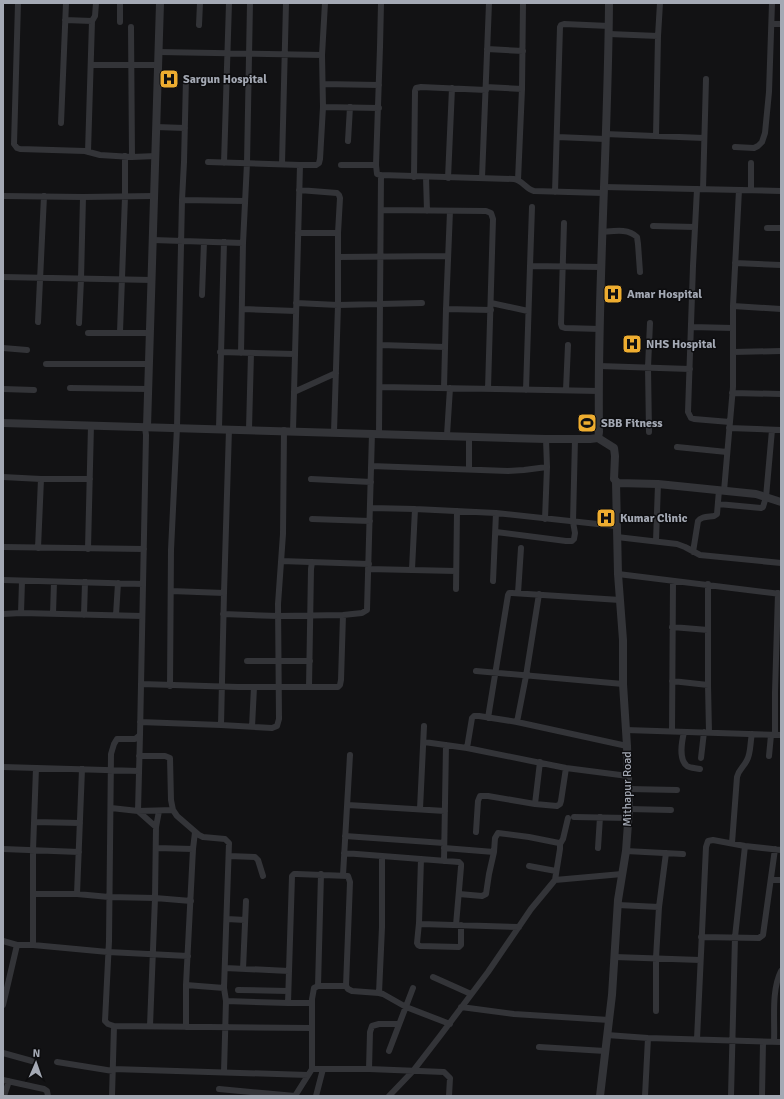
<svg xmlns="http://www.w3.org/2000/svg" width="784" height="1099" viewBox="0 0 784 1099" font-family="Signika,sans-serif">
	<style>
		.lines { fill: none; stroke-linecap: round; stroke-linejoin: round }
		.minor { stroke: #333438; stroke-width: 6 }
		.tertiary { stroke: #333438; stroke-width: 8 }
		.labels { text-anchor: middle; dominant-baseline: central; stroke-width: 3; stroke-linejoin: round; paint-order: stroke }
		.poi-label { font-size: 12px; font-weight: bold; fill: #a4a9b4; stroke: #0d0d0f; text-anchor: start }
		.street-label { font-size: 12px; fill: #a4a9b4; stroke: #0d0d0f }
	</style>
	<rect width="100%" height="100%" fill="#121214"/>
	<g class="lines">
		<!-- minor -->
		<path class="minor" d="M18,3L14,144L17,148L20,149L85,151L100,155L132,157L156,156
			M120,3V22
			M381,3L380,47L376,165L377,174L381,175L514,179C522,180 526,189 534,191L603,193
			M65,20L92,21L95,16L96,3
			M772,24H781
			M199,25L200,3
			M131,27L132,157
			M609,34L658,36
			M487,49L523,51
			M159,52L322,55
			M91,65H158
			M323,84L379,85
			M486,87L522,89
			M323,107L379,108
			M61,123L66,3
			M156,127L185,128
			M605,134L704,138
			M656,136L658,36L660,3
			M557,137L605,139
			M348,141L350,107
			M735,147L754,148L758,146L762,142L765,133L769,92L772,3
			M88,152L92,21
			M208,162L300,165H316L319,163L320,159L323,107L322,55L325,3
			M224,163L229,3
			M282,164L286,3
			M341,165H376
			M414,177L415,91L416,88L421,87L486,90
			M426,177L427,211
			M448,178L452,88
			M482,178L489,3
			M518,180L522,89L523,3
			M604,187L781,191
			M697,189L693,266L688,412L691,418L694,419L730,422
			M703,189L706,79
			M299,190L337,193L339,195L340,198L338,233V305L334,432
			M751,190V163
			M555,192L560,27L561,25L564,24L609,26
			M3,196L83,197L154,196
			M182,200L245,201
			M381,210L486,211L491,213L493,219L488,389
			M564,223L561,324L562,327L565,328L600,329
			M653,226L695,227
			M767,228H781
			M602,232C614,231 628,228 637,237L638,244L640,272
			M298,233H338
			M153,240L243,243
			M338,257L448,256
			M735,263L781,265
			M530,266L601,267
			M3,277L152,280
			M202,295L204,242
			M296,303L338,305L422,303
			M491,303L528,311
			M733,306L781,309
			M243,309L296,311
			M446,309L491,310
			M38,322L44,196
			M79,323L81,279L83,197
			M691,327L733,328
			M120,332L125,197V156
			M88,333H150
			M380,345L445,347
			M3,348L27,350
			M220,352L295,354
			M733,352L781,351
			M241,353L243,243L247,163L250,3
			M46,364H149
			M599,366L690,369
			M380,387L599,391
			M70,388L149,389
			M444,388L446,309L450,211
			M3,389L34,390
			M526,390L530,266L532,207
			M566,390L568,345
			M294,392L336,373
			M732,393L781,394
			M145,427L146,435L140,735L135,739H117L114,744L111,754L109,941L105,1021L108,1024L114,1026L312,1028
			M219,428L224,242
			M729,428L781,430
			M249,429L251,353
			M293,431L300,165
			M649,432L648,367L650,323
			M379,433L381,175
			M447,435L450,388
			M469,436V469
			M677,447L727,452
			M371,466L508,471L524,470L547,467
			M3,477L41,479H90
			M311,479L371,482
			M724,491L733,387V306L739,190
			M718,504L761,508L763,507L766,497L772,430
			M371,508L415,509L496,513L616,526
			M312,519L370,521
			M545,519L547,467L546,439
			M496,532L566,541H572L574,539L575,533L573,522L575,439
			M617,537L677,544L685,547L700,555L781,563
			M656,541L658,484
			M3,547L144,549
			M38,548L41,479
			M88,549L91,425
			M693,552L698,521C701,516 709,517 714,516L717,514L719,490
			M281,561L369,564
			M368,569L456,571
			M412,569L415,509
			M618,574L781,594
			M3,580L143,584
			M493,581L496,513
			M708,584V685L709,732
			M456,589L457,511
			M171,591L224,593
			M518,593L521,548
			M21,613L22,581
			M3,614L21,613L142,616
			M53,614L54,582
			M223,614L278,616L343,615L362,613L367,610L372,433
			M84,615L85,582
			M116,615L118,583
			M672,627L708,630
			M247,661H310
			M476,671L623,684
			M672,681L708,685
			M141,684L238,687H338L340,685L341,680L343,615
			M170,686L171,550L177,427L182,200L184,162L186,78
			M309,687L311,569L312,562
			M488,718L508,595L509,593H512L620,600
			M140,722L221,725L272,728L277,726L279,719L278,604L283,534L284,430
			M517,722L526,676L539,594
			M221,725L224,593L229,429
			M252,727L254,687
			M626,730L781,735
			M672,731L673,581
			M684,732C682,741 678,759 687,766C690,768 696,768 700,769
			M140,735L138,811L156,827L155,898L150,1026
			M775,735V692L778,593
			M424,742L467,748L566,768L628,776
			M467,748L472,718L474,716H479L517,722L627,746
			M139,756H165L170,758L171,800L173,810L177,816L199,835L203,837L225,839L229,843L224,988L226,1001L224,1072
			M769,756L771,735
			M701,758L704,732
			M3,767L139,771
			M629,789L677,790
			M535,804L540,762
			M348,805L445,811
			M111,808L138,811L173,810
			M420,809L424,726
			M629,809L671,810
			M574,817L628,818
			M34,822L80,823
			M156,827L159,811
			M476,832L478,801L480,796H488L535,804L557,806L560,804L561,801L566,768
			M345,836L444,843
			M732,843L737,777C739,769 744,767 747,760C751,753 750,742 752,734
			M560,844L563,839L568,818
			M156,848L193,849L186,985V1027
			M444,848L494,852
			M598,848L600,817
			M3,849L79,852
			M193,849L195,832
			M626,851L683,854
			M344,853L459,862L461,864V867L456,925
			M229,856L255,857L258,860L263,876
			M421,859L419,923L421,924L519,927
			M444,861L446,745
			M529,866L556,871
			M343,875L350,755
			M771,880H781
			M33,894H77L109,897L155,898L191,901
			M77,894L82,769
			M459,894L482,896L486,894L489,874L494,852L495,838L498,833L529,837L559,843L560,844V849L555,880
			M618,905L659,907L666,853
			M227,919L245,920
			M419,923L417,943L418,945L420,946L459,947L461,945V925
			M701,937L759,938L763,935L775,849
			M3,941L17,945H33L108,952L188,956
			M33,945V850L36,768
			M615,957L700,960
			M225,968L289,971
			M243,969L246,901
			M433,977L471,994
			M186,985L224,988
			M318,986L321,874
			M346,986L348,989L352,991L379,993L383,994L406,1007L450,1024
			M238,990L288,991
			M379,993L382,927V857
			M226,1001L288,1003H312
			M288,1003L292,876L294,874H297L348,876L350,882L346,986H318L314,988L312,999V1069L295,1096
			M3,1005L17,945
			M461,1007L514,1014L609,1020
			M656,1011V958L659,907
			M607,1035L648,1038L781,1042
			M697,1039L706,847L708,841L713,840L745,846L781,850
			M774,1042C775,1020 771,991 781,971
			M539,1047L605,1051
			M389,1051L413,988
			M3,1053L32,1061
			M57,1062L113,1071
			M113,1069L308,1075
			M312,1069H369L444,1072L450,1078L449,1096
			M369,1069L370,1032L372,1026L379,1024H399
			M3,1080L44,1089L47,1091L48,1096
			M219,1089L295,1096
			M4,1096L9,1081
			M112,1096L114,1026
			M316,1096L323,1069
			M389,1096L413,1071L440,1036L488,972L531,909L555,880L622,874
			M645,1096L648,1038
			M731,1096L735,937L745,846
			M762,1096L763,1042"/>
		<!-- tertiary -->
		<path class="tertiary" d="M3,423L546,439H590L598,438L614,448L615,456L614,479L618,483L658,484L756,494L781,502
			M147,427L160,3
			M598,438L599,432C597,289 608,146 609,3
			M600,1096L612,995L618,900L626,851L629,809L627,746L623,684V640L618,574L616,482"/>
	</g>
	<!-- icons -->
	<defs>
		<symbol id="hospital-square" viewBox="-11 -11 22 22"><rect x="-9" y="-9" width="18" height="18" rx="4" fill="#eead30" stroke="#0d0d0f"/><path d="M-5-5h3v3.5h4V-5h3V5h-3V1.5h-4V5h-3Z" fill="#111"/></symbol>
		<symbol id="stadium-square" viewBox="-11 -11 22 22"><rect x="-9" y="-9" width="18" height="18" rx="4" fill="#eead30" stroke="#0d0d0f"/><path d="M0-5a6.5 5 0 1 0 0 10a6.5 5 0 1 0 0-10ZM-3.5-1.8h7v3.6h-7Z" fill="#111"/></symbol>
	</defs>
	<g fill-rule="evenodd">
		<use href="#hospital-square" x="158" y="68" width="22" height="22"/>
		<use href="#hospital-square" x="602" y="283" width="22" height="22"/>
		<use href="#hospital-square" x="621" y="333" width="22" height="22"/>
		<use href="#stadium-square" x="576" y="412" width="22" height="22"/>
		<use href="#hospital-square" x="595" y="507" width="22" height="22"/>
	</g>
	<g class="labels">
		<!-- poi labels -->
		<g class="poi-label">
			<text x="183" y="79">Sargun Hospital</text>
			<text x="627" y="294">Amar Hospital</text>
			<text x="646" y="344">NHS Hospital</text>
			<text x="601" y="423">SBB Fitness</text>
			<text x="620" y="518">Kumar Clinic</text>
		</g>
		<!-- street labels -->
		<g class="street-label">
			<text transform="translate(627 789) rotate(-90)">Mithapur Road</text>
		</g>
	</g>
	<!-- border -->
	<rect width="784" height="1099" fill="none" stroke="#a4a9b4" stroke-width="8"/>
	<!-- north arrow -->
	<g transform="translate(36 1063) rotate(2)" stroke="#0d0d0f" stroke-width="3" paint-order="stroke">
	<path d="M0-3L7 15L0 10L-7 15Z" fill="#a4a9b4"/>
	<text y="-6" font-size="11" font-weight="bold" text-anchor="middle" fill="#a4a9b4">N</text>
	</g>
</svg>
